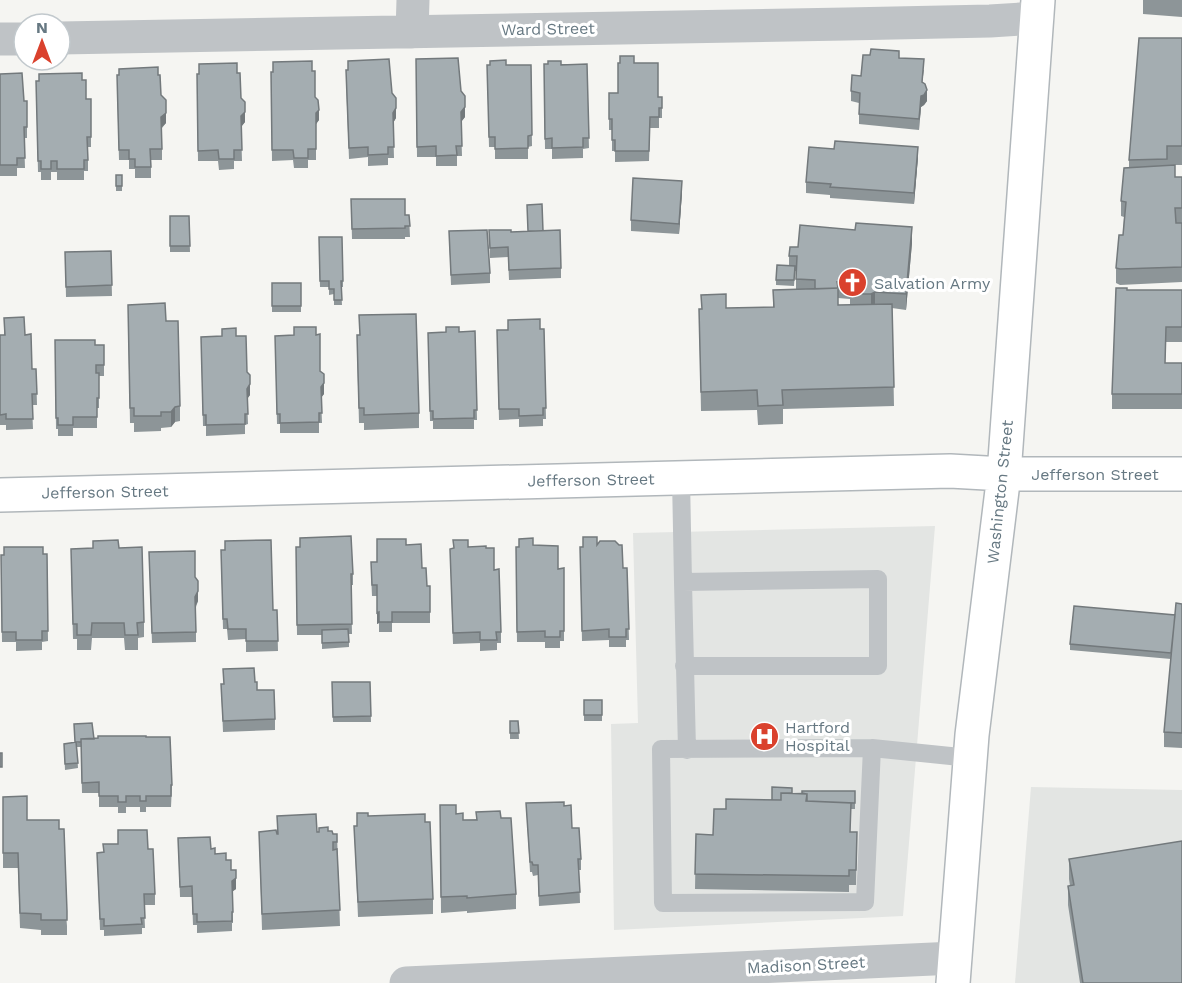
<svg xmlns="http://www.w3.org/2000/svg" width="1182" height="983" viewBox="0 0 1182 983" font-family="'Work Sans',sans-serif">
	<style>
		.built { fill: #e3e5e3 }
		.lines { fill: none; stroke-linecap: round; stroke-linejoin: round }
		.secondary-casing { stroke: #b1b7bb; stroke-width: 36 }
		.lane { stroke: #bfc3c6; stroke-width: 18 }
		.street { stroke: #bfc3c6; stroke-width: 33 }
		.secondary { stroke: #fff; stroke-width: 33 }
		.wall { fill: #8d9598; fill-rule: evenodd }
		.shaded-wall { fill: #73797c }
		.building { fill: #a4adb1; stroke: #73797c; stroke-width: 1.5 }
		.labels { text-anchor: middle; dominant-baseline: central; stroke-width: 6; stroke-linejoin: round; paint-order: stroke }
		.street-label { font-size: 16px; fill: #667882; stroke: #fff }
		.poi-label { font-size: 16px; fill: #667882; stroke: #fff; text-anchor: start }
	</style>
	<rect width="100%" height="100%" fill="#f5f5f2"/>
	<!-- built -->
	<path class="built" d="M935,526L903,916L614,930L611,724L638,723L633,533Z
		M1031,787L1182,790V983H1015Z"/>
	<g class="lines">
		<defs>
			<path id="secondary" d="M0,495L950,471L1004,474H1182
				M953,983L972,735L1004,474L1038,0"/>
		</defs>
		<!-- secondary casing -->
		<use href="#secondary" class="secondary-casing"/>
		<!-- lane -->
		<path class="lane" d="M681,478L683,582
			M684,666H878V579L683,582L687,750
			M872,748L865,902L663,903L661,749L872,748L970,758"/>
		<!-- street -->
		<path class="street" d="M412,32L413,0
			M60,38L846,24L990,21L1037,18
			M0,39H24
			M406,983L955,958"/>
		<!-- secondary -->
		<use href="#secondary" class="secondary"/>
	</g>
	<!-- wall -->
	<path class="wall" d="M1143,0H1182V17L1143,14Z
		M1182,38V165H1175V177H1182V282L1120,285L1116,283V268L1123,235L1124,217L1121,216V201L1129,168V160Z
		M899,58L924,70L922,83L927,101L924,105L921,107L919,130L859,124V103L851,101V91L861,76Z
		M416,59L461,91L465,107V117L461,122L462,156H457V166H436V157H417Z
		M634,63L658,97H662V118H659V128H650L649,161L615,162V151H612V130H609V93H618Z
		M544,64H587L589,148L583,149V158L552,159V149H545Z
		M487,65H531L532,146L528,147V159H495V147H489Z
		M271,72L315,97L319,120L316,124V160H308V168H294L293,160L272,161Z
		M237,73L245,122L241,127L242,161H234V169L219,170L218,161H198L197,74Z
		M0,74L24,101H27V138H24L25,168H17V176H0Z
		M158,75L161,95L166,123L162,128V160H151V178H135V169H129V160H119L117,86Z
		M82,80L86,99H91V147H88V171H84V180H57V172H51V180H41V172H38L36,81Z
		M346,81L392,93L396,118L393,123L394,158H388V165L368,166V157L349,159Z
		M918,157L914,204L830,198V195L806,193V182Z
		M116,175H122V191H116Z
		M682,192L679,234L631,231V220Z
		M351,199L405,215H409L410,237H405V239H352Z
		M170,216H189L190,252H170Z
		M489,230L511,232L543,231L561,268V278L509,280L508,257L490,258Z
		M855,230L912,243L906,310L892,308L894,406L783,409V424L758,425L757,410L701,411L699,309L773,307V290L796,289V271H795L794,286L776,285V280L789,266V256L798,247ZM838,298L850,299V305H838Z
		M449,231L490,273V283L451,285Z
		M319,237L343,281V287H341L342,305H334V294L329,295V287H320Z
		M111,251L112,296L66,297L65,252Z
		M272,283H301V312H272Z
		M1127,290H1182V342H1166L1165,363H1182V409H1112V394Z
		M359,315L419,413V428L364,430V423H359L357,350L360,335Z
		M4,318L25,335L32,369H36L37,405H32L33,429L6,430V425H0V335H4Z
		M128,320L166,321L180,406V421L175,422L171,427L161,428V431L134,432V423H130Z
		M544,329L546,419H543V426L519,427V419L499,420L497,330Z
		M475,331L477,420H474V429H433V421H430L428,333Z
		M236,336L247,372L250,395L247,399L248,424L245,425V434L206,436V426H203L201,337Z
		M275,336L320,371L324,394L321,397L322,423H319V433H280V424H277Z
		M55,340L95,345L104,365V376H99V408H97V428H73V436H58V429H56Z
		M406,545L422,568L427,586H430V623H392V632H379V623L377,624V596H372L371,573L377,562Z
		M533,545L558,569L564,568V641H560V648H545V642H517L516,547Z
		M597,545L623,568H627L629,640H626V647H609V640L582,641L580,547Z
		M296,547H300L353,574V585H351L352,634H349V647L322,649V635H297Z
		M468,547L494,570L501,632V643H497V650L480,651V643L453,644L450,549Z
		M93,548H119L144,622V637L138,638V650H125L124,638H92L91,650H77V639H73L71,564Z
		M221,550L273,610H277L278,651L246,652V639L228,640L227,629H223Z
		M149,552L195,577L198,601L196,607V642L152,643Z
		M47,554L48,641L42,642V650L16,651V642H2L1,555Z
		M1182,604V748L1164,747V732L1171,659L1070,650V644L1175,615Z
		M223,669L255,682L257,690L275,719V730L223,732L221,684H224Z
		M332,682H370L371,722H333Z
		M584,700H602V721H584Z
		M510,721H518L519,739H510Z
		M146,737L172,785L171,807H146V812H140V807H126V813H118V807H99V793H82L81,747H77L78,768L65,770L64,744L75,743L94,739Z
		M855,791V809H851L850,832H857L856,885H849V892L695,889L696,834L713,835L726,809L772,800L792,793Z
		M3,797L27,820L59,829L67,926V935H41V930L20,928L18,868H3Z
		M526,803L564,806L581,859V870H579L580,903L539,906L538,875L533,876L532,872H530Z
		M440,805L456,814L463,820L501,818L516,894V909L467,913V911L441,913Z
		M277,816L317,832L328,831L333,834H337L340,926L262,930L259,832L277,834Z
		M368,816L433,899V914L358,917L354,826H357Z
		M178,838L211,849L215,854L226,860L231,870L236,889L232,891L233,923H232V931L197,933V925H193L192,897H180Z
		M148,849L155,894V905H144L145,928H142V934L104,936V930H100L97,853Z
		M1069,859L1182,983H1080L1068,905V886H1070L1069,879Z"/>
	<!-- shaded-wall -->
	<path class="shaded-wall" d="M927,90V101L924,105L921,107L919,130L921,96Z
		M465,96V117L461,122V112Z
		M396,108V118L393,123V113Z
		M319,110V120L316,124V113Z
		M245,112V122L241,127V116Z
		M166,113V123L161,128V117Z
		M918,147V157L914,204V193Z
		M682,181V192L679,234V224Z
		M912,227V243L906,310V294Z
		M875,292V307L871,310V294Z
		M324,383V394L321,398V387Z
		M250,384V395L247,399V389Z
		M175,407V422L171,427V412Z
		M198,591V601L195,607V597Z
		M379,612V623L377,624V613Z
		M236,878V889L232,892V881Z"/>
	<!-- building -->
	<path class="building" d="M1139,38H1182V146H1167V159L1129,160Z
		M871,49L899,51V58L924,59L922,82L925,84L927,90L924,95L921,96L919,119L859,114L860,93L851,91L852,75L861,76L863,55H870Z
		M620,56H634V63H658V97H662V108H659V117H650L649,151H615V140H612V119H609V93H618V63H620Z
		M458,58L461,91L465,96V107L461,112L462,146H456L457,155L436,156V146L417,147L416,59Z
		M389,59L392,93L396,98V108L393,113L394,147H388V154L368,155V147L349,148L346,70H348V61Z
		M506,60V65H531L532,135L528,136V148L495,149V137H489L487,65H490V61Z
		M312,61V71H315V97L318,100L319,110L316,113V149H308V158H294L293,150H272L271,72H273V62Z
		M548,61H561V65L587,64L589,138H583V147L552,148V138L545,139L544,64H548Z
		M237,63V73H240L241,98L245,102V112L241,116L242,150H234V159H219L218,150L198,151L197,74H199V64Z
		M158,67V75H160L161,95L166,100V113L161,117L162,149H150L151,167H135V159H129V150H119L117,75H119V69Z
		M22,73L24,101H27V127H24L25,158H17V165H0V74Z
		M82,73V80H86V99H91V137H87L88,160H84V169H57V161H51V169H41V161H38L36,81H39V74Z
		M835,141L918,147L914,193L830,187L831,184L806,182L809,147L834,149Z
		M1175,165V177H1182V208H1175L1176,223H1182V267L1120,269L1116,268L1119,235H1123L1126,202L1121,201L1124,168Z
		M116,175H122V186H116Z
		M633,178L682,181L679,224L631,220Z
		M351,199H405V215H409L410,226H405V228L352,229Z
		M542,204L543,231H528L527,205Z
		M170,216H189L190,246H170Z
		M856,223L912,227L906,294L875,292L871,294H863L859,290H850L851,284L837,282L838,288L815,289V280L796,279L797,256H789L790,247H798L800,225L855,230Z
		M487,230L490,273L451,275L449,231Z
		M489,230H511V232L560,230L561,268L509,270L508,247L490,248Z
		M319,237H342L343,281H341L342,300H334V289H329V281H320Z
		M111,251L112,285L66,287L65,252Z
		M777,265L795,266L794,280H776Z
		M272,283H301V306H272Z
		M838,288V305L892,304L894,387L782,390L783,405L758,406L757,390L701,392L699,309H702L701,295L726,294V308L774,307L773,290Z
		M1116,288H1127V290H1182V327H1166L1165,363H1182V394H1112Z
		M165,303L166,321H178L180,406L175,407L171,412H161V416H134V408H130L128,305Z
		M416,314L419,413L364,415V408H359L357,335H360L359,315Z
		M24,317L25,335L31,334L32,369H36L37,394H32L33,419H6V414L0,415V335H5L4,318Z
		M540,319V329H544L546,408H543V415L519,416V409H499L497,330H508V320Z
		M294,327H316V335L320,334V371L324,374V383L321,387L322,413H319V422L280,423V414H277L275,336L294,335Z
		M446,327H459V332L475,331L477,410H474V418L433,419V411H430L428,333L446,332Z
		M236,328V336H246L247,372L250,375V384L247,389L248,414H245V424L206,425V415H203L201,337L222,336V329Z
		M55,340H95V345H104V365H96V373H99V398H97V417H73V425H58V418H56Z
		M351,536L353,574H351L352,624L297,625L296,547H300V538Z
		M583,537H597V545L600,541H615L619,545H622L623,568H627L629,629H626V637H609V629L582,631L580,547H583Z
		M533,538V545L558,546V569L564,568V631H560V637H545V631L517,632L516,547H519V539Z
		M377,539H406V545L421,544L422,568H426L427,586H430V612H392V622H379V612L377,613V585H372L371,562H377Z
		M118,540L119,548L142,547L144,622L137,623L138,635H125L124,623H92L91,635H77V624H73L71,549L93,548V541Z
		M271,540L273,610H277L278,641H246V629H228L227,619H223L221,550H225V541Z
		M453,540H468V547L486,546V548H494V570L499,569L501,632H496L497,640H480V632L453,633L450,549L454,548Z
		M4,547H43V554H47L48,631H42V640H16V632H2L1,555H4Z
		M195,551V577L198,581V591L195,597L196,632L152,633L149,552Z
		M1176,603L1182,604V733L1164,732Z
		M1074,606L1175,615L1171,653L1070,644Z
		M348,629L349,642L322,643V630Z
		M254,668L255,682H257V690H274L275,719L223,721L221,684H224L223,669Z
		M332,682H370L371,716L333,717Z
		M584,700H602V715H584Z
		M510,721H518L519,733H510Z
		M92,723L94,739H81V742H75L74,724Z
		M98,736H146V737H170L172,785H171V796H146V801H140V796H126V802H118V796H99V782L82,783L81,739L98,738Z
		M76,742L78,763L65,764L64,744Z
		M0,753H2V767H0Z
		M772,787L792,788V793H781V800H772Z
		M802,791H855V803L807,801V794L802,793Z
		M781,793L807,794L806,801L851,803L850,832H857L856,870H849V876L695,874L696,834L713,835L714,809H726V799L781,800Z
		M27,796V820H59V829H64L67,911V920H41V914L20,913L18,853H3V797Z
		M564,802V806L571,805L572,828H579L581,859H578L580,892L539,896L538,865H533L532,862H530L526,803Z
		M440,805H456V814L463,813V820H477L476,812L500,811L501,818H511L516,894L467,898V896L441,897Z
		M357,813H368V816L425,814V822H430L433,899L358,902L354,826H357Z
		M316,814L317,832H319V828L328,827V831H332L333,834H337V842H333V850L337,849L340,910L262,914L259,832L276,830L277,834H278L277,816Z
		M118,830H147L148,849H153L155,894H144L145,918H141L142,924L104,926V919H100L97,853L104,852L103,844H118Z
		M210,837L211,849L215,848V854L226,853V860H231V870H236V878L232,881L233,912H232V921L197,922V914H193L192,886L180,887L178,838Z
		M1182,841V983H1083L1068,886L1074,885L1069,859Z"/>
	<!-- icons -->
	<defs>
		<symbol id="church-disc" viewBox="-11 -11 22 22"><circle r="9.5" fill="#da412d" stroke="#fff"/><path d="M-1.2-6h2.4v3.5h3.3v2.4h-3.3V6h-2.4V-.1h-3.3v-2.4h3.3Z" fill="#fff"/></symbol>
		<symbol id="hospital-disc" viewBox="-11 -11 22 22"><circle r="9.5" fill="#da412d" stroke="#fff"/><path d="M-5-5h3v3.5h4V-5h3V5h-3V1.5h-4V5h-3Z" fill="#fff"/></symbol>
	</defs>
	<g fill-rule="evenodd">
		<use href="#church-disc" x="836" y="266" width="33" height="33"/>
		<use href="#hospital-disc" x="748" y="720" width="33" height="33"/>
	</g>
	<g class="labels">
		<!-- street labels -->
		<g class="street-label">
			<text transform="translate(548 29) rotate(-1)">Ward Street</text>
			<text x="1095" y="474">Jefferson Street</text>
			<text transform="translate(591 480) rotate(-1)">Jefferson Street</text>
			<text transform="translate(105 492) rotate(-1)">Jefferson Street</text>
			<text transform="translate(1000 492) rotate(-84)">Washington Street</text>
			<text transform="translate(806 965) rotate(-3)">Madison Street</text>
		</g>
		<!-- poi labels -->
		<g class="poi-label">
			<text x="874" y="283">Salvation Army</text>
			<text x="785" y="727">Hartford<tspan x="785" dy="18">Hospital</tspan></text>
		</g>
	</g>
	<!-- north arrow -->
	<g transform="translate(42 42)"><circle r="28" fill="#ffffff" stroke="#c2c9cd" stroke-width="1.5"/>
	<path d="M0-4.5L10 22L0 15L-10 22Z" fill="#da412d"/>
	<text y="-9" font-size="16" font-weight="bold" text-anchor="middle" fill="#667882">N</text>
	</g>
</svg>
